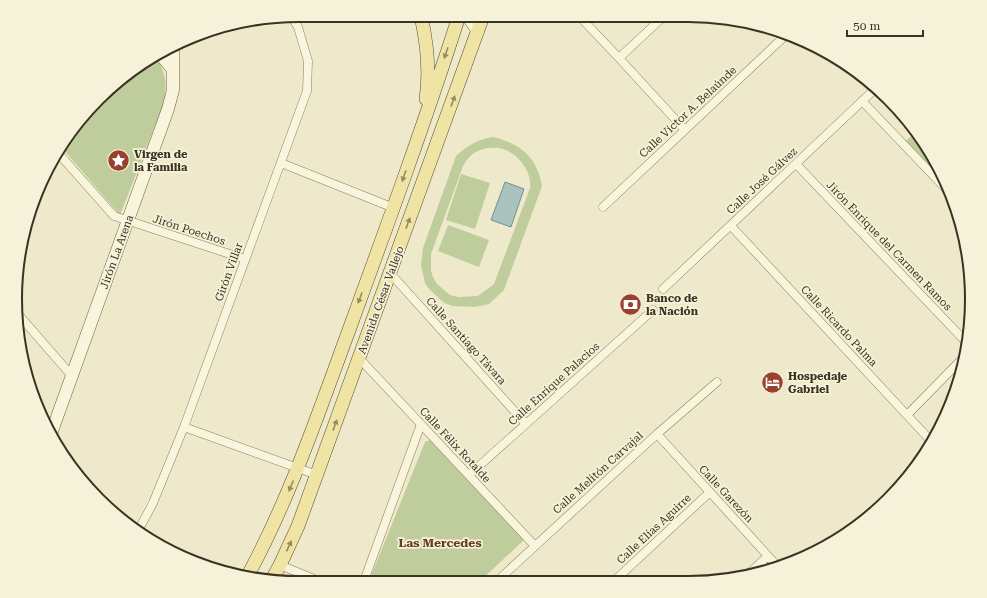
<svg xmlns="http://www.w3.org/2000/svg" width="987" height="598" viewBox="0 0 987 598" font-family="'Roboto Serif',serif">
	<style>
		.green { fill: #bfcd9d; fill-rule: evenodd }
		.water { fill: #aac3c0; stroke: #70918f }
		.lines { fill: none; stroke-linecap: round; stroke-linejoin: round }
		.street-casing { stroke: #8b7d5e; stroke-width: 9 }
		.secondary-casing { stroke: #6d5e41; stroke-width: 13 }
		.primary-casing { stroke: #594b32; stroke-width: 14 }
		.street { stroke: #f9f5dd; stroke-width: 8 }
		.secondary { stroke: #f9f5dd; stroke-width: 12 }
		.primary { stroke: #efe4a3; stroke-width: 13 }
		.oneway { fill: #968b62 }
		.labels { text-anchor: middle; dominant-baseline: central; stroke-width: 3.5; stroke-linejoin: round; paint-order: stroke }
		.street-label { font-size: 11px; fill: #3c3221; stroke: #f6f2d9 }
		.poi-label { font-size: 11px; font-weight: bold; fill: #3c3221; stroke: #f6f2d9; text-anchor: start }
		.neighbourhood-label { font-size: 12px; font-weight: bold; fill: #683c21; stroke: #f6f2d9 }
		.rim { fill: none; stroke: #3c3221; stroke-width: 2 }
	</style>
	<rect width="100%" height="100%" fill="#eee9ca"/>
	<!-- green -->
	<path class="green" d="M157,57C166,76 167,83 164,103L120,215L62,148L74,126L126,74Z
		M916,132L934,157L946,184L906,141Z
		M493,137C520,143 538,158 542,186L504,290L489,304L475,307L453,306L444,303L430,290L425,283L421,265L423,248L456,156C467,146 478,139 493,137ZM487,148C492,148 498,147 503,149C519,154 532,172 530,188L494,284L478,296L459,297L450,295L437,284L433,277L431,270V254L463,166C469,155 475,151 487,148Z
		M461,174L490,183L475,229L446,220Z
		M448,225L489,240L479,267L438,251Z
		M430,440L524,540L480,581H369L425,442Z"/>
	<!-- water -->
	<path class="water" d="M505,182L524,189L511,227L491,220Z"/>
	<g class="lines">
		<defs>
			<path id="street" d="M580,17L619,58L685,130
				M619,58L663,17
				M862,101L950,193
				M59,154L114,216L245,259
				M281,163L394,208
				M796,164L967,343
				M603,207L787,34
				M731,226L932,442
				M390,273L526,424
				M663,289L876,88
				M17,313L72,376
				M359,358L535,546
				M907,415L965,356
				M184,427L317,475
				M657,434L779,568
				M469,475L653,310
				M138,531L153,503L184,427L307,91L308,61L298,27L291,16
				M280,565L319,581
				M748,574L768,556
				M364,581L421,424
				M496,582L657,434L717,382
				M613,582L710,492"/>
			<path id="secondary" d="M467,16L478,31
				M161,55L173,70
				M52,431L168,109L173,90V49"/>
			<path id="primary" d="M421,16C427,43 430,72 426,99
				M247,577C290,498 318,414 349,330C387,226 425,122 459,16
				M271,581L280,565L298,526L483,16"/>
		</defs>
		<!-- street casing -->
		<use href="#street" class="street-casing"/>
		<!-- secondary casing -->
		<use href="#secondary" class="secondary-casing"/>
		<!-- primary casing -->
		<use href="#primary" class="primary-casing"/>
		<!-- street -->
		<use href="#street" class="street"/>
		<!-- secondary -->
		<use href="#secondary" class="secondary"/>
		<!-- primary -->
		<use href="#primary" class="primary"/>
	</g>
	<!-- one-way arrows -->
	<defs><path id="oneway-solid" d="M-6-.8H1V-3.2L6.5 0L1 3.2V.8H-6Z"/></defs>
	<g class="oneway">
		<use href="#oneway-solid" transform="translate(446 53) rotate(109)"/>
		<use href="#oneway-solid" transform="translate(453 101) rotate(-70)"/>
		<use href="#oneway-solid" transform="translate(404 176) rotate(109)"/>
		<use href="#oneway-solid" transform="translate(408 223) rotate(-70)"/>
		<use href="#oneway-solid" transform="translate(360 298) rotate(110)"/>
		<use href="#oneway-solid" transform="translate(335 425) rotate(-70)"/>
		<use href="#oneway-solid" transform="translate(291 486) rotate(113)"/>
		<use href="#oneway-solid" transform="translate(289 546) rotate(-65)"/>
	</g>
	<!-- icons -->
	<defs>
		<symbol id="sight-disc" viewBox="-11 -11 22 22"><circle r="9.5" fill="#99402f" stroke="#f6f2d9"/><path d="M0-6L1.8-2.2L6-1.7L2.9 1.2L3.7 5.4L0 3.3L-3.7 5.4L-2.9 1.2L-6-1.7L-1.8-2.2Z" fill="#fff"/></symbol>
		<symbol id="bank-disc" viewBox="-11 -11 22 22"><circle r="9.5" fill="#99402f" stroke="#f6f2d9"/><path d="M-6-4H6V4H-6ZM0-2.3a2.3 2.3 0 1 0 0 4.6a2.3 2.3 0 1 0 0-4.6Z" fill="#fff"/></symbol>
		<symbol id="hotel-disc" viewBox="-11 -11 22 22"><circle r="9.5" fill="#99402f" stroke="#f6f2d9"/><path d="M-6-4.5h1.5V1H6V5H4.5V3h-9V5H-6ZM-4 0a1.8 1.8 0 1 1 3.6 0ZM.5 0V-2.5h3Q6-2.5 6 0Z" fill="#fff"/></symbol>
	</defs>
	<g fill-rule="evenodd">
		<use href="#sight-disc" x="106" y="148" width="25" height="25"/>
		<use href="#bank-disc" x="618" y="292" width="25" height="25"/>
		<use href="#hotel-disc" x="760" y="370" width="25" height="25"/>
	</g>
	<g class="labels">
		<!-- street labels -->
		<g class="street-label">
			<text transform="translate(688 112) rotate(-43)">Calle Víctor A. Belaúnde</text>
			<text transform="translate(762 181) rotate(-43)">Calle José Gálvez</text>
			<text transform="translate(189 230) rotate(18)">Jirón Poechos</text>
			<text transform="translate(889 246) rotate(46)">Jirón Enrique del Carmen Ramos</text>
			<text transform="translate(117 252) rotate(-70)">Jirón La Arena</text>
			<text transform="translate(229 272) rotate(-70)">Girón Villar</text>
			<text transform="translate(381 300) rotate(-70)">Avenida César Vallejo</text>
			<text transform="translate(839 326) rotate(47)">Calle Ricardo Palma</text>
			<text transform="translate(466 341) rotate(48)">Calle Santiago Távara</text>
			<text transform="translate(554 384) rotate(-42)">Calle Enrique Palacios</text>
			<text transform="translate(455 445) rotate(47)">Calle Félix Rotalde</text>
			<text transform="translate(598 473) rotate(-42)">Calle Melitón Carvajal</text>
			<text transform="translate(726 494) rotate(47)">Calle Garezón</text>
			<text transform="translate(654 529) rotate(-43)">Calle Elías Aguirre</text>
		</g>
		<!-- poi labels -->
		<g class="poi-label">
			<text x="134" y="154">Virgen de<tspan x="134" dy="13">la Familia</tspan></text>
			<text x="646" y="298">Banco de<tspan x="646" dy="13">la Nación</tspan></text>
			<text x="788" y="376">Hospedaje<tspan x="788" dy="13">Gabriel</tspan></text>
		</g>
		<!-- neighbourhood labels -->
		<g class="neighbourhood-label">
			<text x="440" y="543">Las Mercedes</text>
		</g>
	</g>
	<!-- crop -->
	<path d="M0 0H987V598H0ZM299 22H688A277 277 0 0 1 965 299V299A277 277 0 0 1 688 576H299A277 277 0 0 1 22 299V299A277 277 0 0 1 299 22Z" fill="#f6f2d9" fill-rule="evenodd"/>
	<path class="rim" d="M299 22H688A277 277 0 0 1 965 299V299A277 277 0 0 1 688 576H299A277 277 0 0 1 22 299V299A277 277 0 0 1 299 22Z"/>
	<!-- scale -->
	<path d="M847 30v6h76v-6" fill="none" stroke="#3c3221" stroke-width="2"/>
	<text x="853" y="30" font-size="12" fill="#3c3221" stroke="#f6f2d9" stroke-width="3" paint-order="stroke">50 m</text>
</svg>
